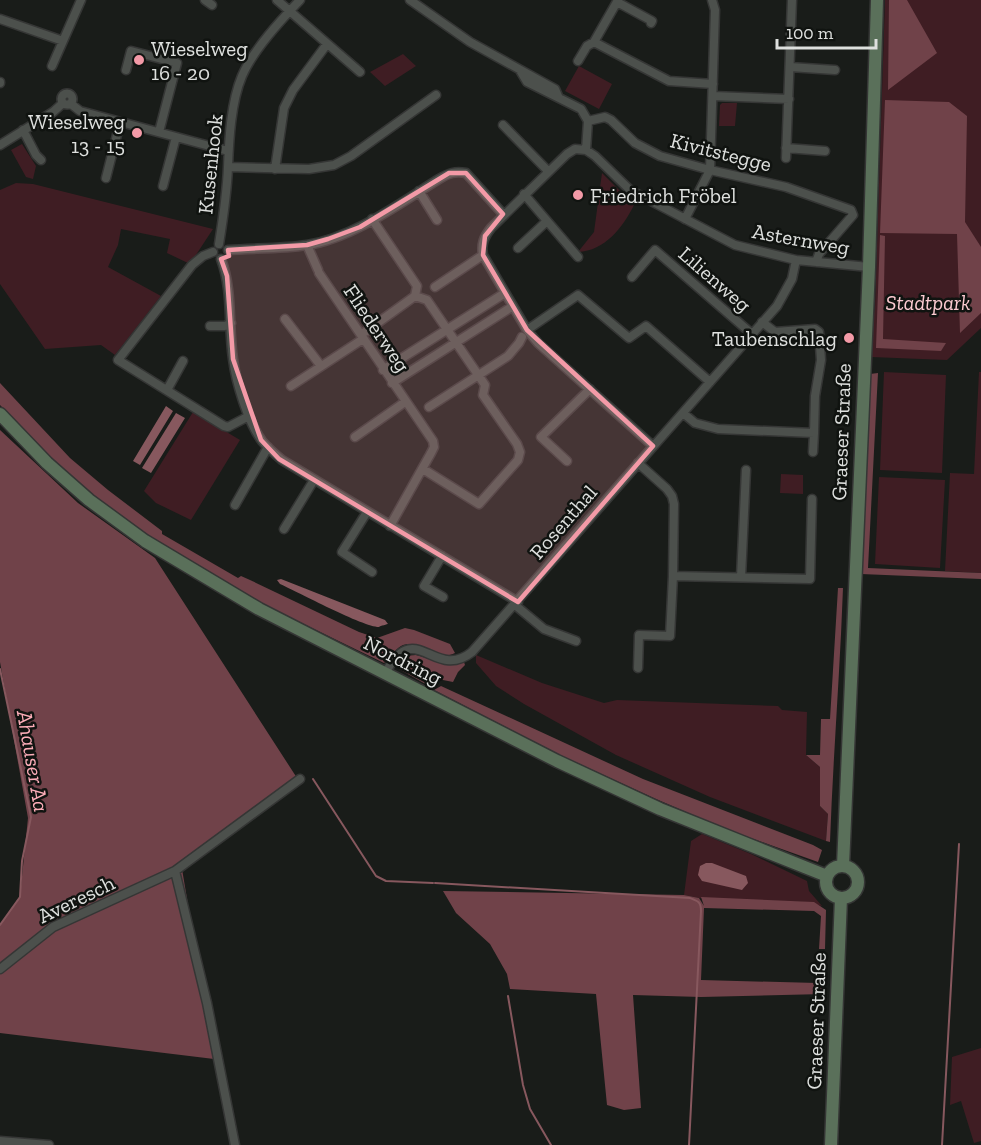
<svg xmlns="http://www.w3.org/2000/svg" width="981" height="1145" viewBox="0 0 981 1145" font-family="'Zilla Slab',serif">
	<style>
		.green { fill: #3f1d23 }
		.forest { fill: #704249 }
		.water { fill: #87585e }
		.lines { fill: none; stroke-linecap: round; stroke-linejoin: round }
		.stream { stroke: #87585e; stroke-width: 2 }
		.street-casing { stroke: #353635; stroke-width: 11 }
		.secondary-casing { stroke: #353635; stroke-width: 15 }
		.street { stroke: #4c504c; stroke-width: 8 }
		.secondary { stroke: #5a705a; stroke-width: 12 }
		.marked { fill: #f39aa7; fill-opacity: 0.2; stroke: #f39aa7; stroke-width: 4.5; stroke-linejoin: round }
		.poi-dot { fill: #f39aa7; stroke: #101310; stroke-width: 2 }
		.labels { text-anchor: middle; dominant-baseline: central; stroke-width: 5; stroke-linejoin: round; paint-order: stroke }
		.poi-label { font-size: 21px; fill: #dee0de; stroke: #101310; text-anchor: start }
		.street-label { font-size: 21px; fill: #dee0de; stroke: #101310 }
		.park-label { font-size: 21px; font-style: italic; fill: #fccbd1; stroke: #101310 }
		.water-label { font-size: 22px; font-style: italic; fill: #fcadb8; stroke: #101310 }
	</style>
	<rect width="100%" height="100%" fill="#191c19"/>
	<!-- green -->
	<path class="green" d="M885,0H981V328L947,360L871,357L872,326L875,307Z
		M403,54L416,66L385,86L370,72Z
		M579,66L612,84L599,109L565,91Z
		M722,103H737L735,126H719L720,105Z
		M22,144L36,166L33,179L26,177L11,150Z
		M602,173L634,205C623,227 605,251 578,252L594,232Z
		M16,183L33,184L213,229L190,264L167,253L170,239L121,229L118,245L108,267L161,296L115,355L101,345L45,349L0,284V190Z
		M884,372L946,375L942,473L880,470Z
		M979,372H981V573L945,571L950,473L974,474Z
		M193,412L240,440L191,520L156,503L144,491Z
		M781,474L803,475V494L780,493Z
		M879,477L945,480L940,568L875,564Z
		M476,655L542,683L604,703L617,700L778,706L782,710L807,712L806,755L820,767V806L828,814L826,841L710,797L616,755L524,704L496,686L476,663Z
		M702,834L751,854L807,881L809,891L822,906L805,902L699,898L684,895L691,841Z
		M981,1048V1141L974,1143L961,1101L950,1105L952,1057Z"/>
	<!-- forest -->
	<path class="forest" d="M889,0H907L937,53L888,90Z
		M885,100L949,102L967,116L965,222L981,247V313L960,333L957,234L880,233Z
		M880,235L885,236L883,339L946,343L941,351L876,348Z
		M878,373L868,568L981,573V579L861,574L870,374Z
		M0,383L70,458L108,490L162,531V534L238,578L241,576L250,580L359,632L377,638L405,628L414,630L450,644L455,653C436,663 419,637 401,646C394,650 390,658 384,663L246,596L137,528L87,491L54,461L0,405Z
		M0,430L78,503L155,558L297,778L182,869L214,1059L0,1033V925L20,896L28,818L0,662Z
		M838,588H843C840,673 833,757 830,842L826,841L828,814L820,806V767L806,755H820L821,719H830Z
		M416,655C433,659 447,669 464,662L465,665L458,672L453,682L438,679L429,686L399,669V660L404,656Z
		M441,686L643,779L813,845L822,850L818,862L723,828L656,799L562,756L434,690Z
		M443,891L684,895L699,898L704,906L701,897L814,902L826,910L825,949H819L821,916L814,911L704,908L701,980L817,983L820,956H826L824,994L701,997L633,995L641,1108L624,1110L607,1105L596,994L510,989L507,974L490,944L456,913Z"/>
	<!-- water -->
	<path class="water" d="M166,406L173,411L140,465L133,461Z
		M176,413L185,418L151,473L142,468Z
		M281,579L385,620L388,624C388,624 380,626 379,627C363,627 298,592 280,584L277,580Z
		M706,863H712L746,876L748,883L742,890L702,881L698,875L700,866Z"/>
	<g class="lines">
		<!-- stream -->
		<path class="stream" d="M0,669L31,817L22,861L20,897L0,925
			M313,779L376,876L386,881L433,883
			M435,883L690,898C698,901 701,902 701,911L689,1145
			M508,996L523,1085L530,1109L551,1145
			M942,1145L959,844"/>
		<defs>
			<path id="street" d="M205,0L212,5
				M277,0L360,72
				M410,0L470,42L555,89L558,96
				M617,2L652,21L651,23
				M0,19L63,41
				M594,42L669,81L713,84
				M578,61L587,46L594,42L618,0
				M52,66L81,0
				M790,67L835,70
				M126,70L131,51L177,63L159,132
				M521,72L527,82L581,109L588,121L586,150
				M0,82V83
				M61.5 99a5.5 5.5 0 1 1 11 0a5.5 5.5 0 1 1-11 0Z
				M713,96L789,99
				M71,104L80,111L228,151
				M588,121L605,117L611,120L635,143L660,156L710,170L786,187L851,210L853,215L819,254L816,262
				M503,125L548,171
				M23,130L36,155L41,160
				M0,145L53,112L63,103
				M786,148L825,151
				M786,158L792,0
				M228,167L309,169L334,165L351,156L436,95
				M275,169L284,108L293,90L327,44
				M106,178L120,123
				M163,186L176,137
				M419,191L437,220
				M524,194L578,257
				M372,219L417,286L415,296
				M685,219L710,170L715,10L712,0
				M219,244C223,219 227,192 228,167C229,139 231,102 242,76C253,50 281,20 300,0
				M307,245L318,270
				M518,248L547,221
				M228,250C253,248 281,249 307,245C353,238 400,203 439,179C449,173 455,171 466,173L503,214
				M213,252L203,256L192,265L118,360L224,426L228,427L249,416
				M221,259C233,291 228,325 233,359C236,383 248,422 262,441C268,448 276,455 282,460L518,602
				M319,273L433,441L434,447L431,453L390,526
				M632,277L655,250L752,334
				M435,287L483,255
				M415,296L427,300L485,385L483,395L517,444L520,452L518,460L479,504L423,469
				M285,319L321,366
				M210,326H225L231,323
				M527,330L578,295L629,338L646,326L710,382
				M365,332L415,296
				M383,370L505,293
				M392,383L513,306
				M291,386L363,339
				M167,390L183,361
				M429,407L508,356L519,343L522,337
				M683,413L695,423L718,429L814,433L815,396L821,360L819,332L815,329L775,332L762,322
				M355,437L405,402
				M653,446L538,343L527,330L483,255C481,244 484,237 491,228L567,154L575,149L586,150L595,156L630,190L735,245L796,260L869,267
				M813,452L814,433
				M567,461L541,437L590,389
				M638,463L667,489L672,496L674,504L673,576L810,579L812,499
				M235,505L268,447
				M367,512L342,552L372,572
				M284,529L314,480
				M442,556L424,586L443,597
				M741,577L746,470
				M515,605L544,629L576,641
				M638,668L639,635L670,636L673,576
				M386,672C416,617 434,682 472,652L777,306L792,279L796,260
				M175,871L207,1003L235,1145
				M0,969L53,927L175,871L300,779
				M0,1141L49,1145"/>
			<path id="secondary" d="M0,414L47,463L89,500L145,541L259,609L557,761L660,809L827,876
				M843,866L869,267L877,0
				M826 882a16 16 0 1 1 32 0a16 16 0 1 1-32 0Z
				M831,1145L841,898"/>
		</defs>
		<!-- street casing -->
		<use href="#street" class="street-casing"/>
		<!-- secondary casing -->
		<use href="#secondary" class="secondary-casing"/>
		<!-- street -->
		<use href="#street" class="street"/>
		<!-- secondary -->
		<use href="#secondary" class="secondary"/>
	</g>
	<!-- marked area -->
	<path class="marked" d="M449,173H466L503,214L485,236L483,255L527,330L653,446L518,602L279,459L261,440L233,359L227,276L221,259L229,256L228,250L307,245L328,239L360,227Z"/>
	<!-- markers -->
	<g class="poi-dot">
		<circle cx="139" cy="60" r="6"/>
		<circle cx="137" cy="133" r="6"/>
		<circle cx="578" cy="195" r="6"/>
		<circle cx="849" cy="338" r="6"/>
	</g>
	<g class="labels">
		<!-- poi labels -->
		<g class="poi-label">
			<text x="151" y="48">Wieselweg<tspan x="151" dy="24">16 - 20</tspan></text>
			<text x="125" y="121" text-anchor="end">Wieselweg<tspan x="125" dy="24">13 - 15</tspan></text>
			<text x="590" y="195">Friedrich Fröbel</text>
			<text x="837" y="338" text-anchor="end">Taubenschlag</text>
		</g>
		<!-- street labels -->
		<g class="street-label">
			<text transform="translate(721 152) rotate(14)">Kivitstegge</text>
			<text transform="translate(210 164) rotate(-84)">Kusenhook</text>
			<text transform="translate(801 239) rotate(10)">Asternweg</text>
			<text transform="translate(715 279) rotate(41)">Lilienweg</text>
			<text transform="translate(377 328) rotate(56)">Fliederweg</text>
			<text transform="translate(841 432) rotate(-88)">Graeser Straße</text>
			<text transform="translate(563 522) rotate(-49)">Rosenthal</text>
			<text transform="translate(403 660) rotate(27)">Nordring</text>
			<text transform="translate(76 899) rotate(-26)">Averesch</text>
			<text transform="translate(816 1021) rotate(-88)">Graeser Straße</text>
		</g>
		<!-- park labels -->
		<g class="park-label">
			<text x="928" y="302">Stadtpark</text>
		</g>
		<!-- water labels -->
		<g class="water-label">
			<text transform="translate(33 761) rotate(80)">Ahauser Aa</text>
		</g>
	</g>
	<!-- scale -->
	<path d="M777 39v9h99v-9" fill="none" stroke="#dee0de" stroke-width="3"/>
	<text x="786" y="39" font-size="18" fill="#dee0de" stroke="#101310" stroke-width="4.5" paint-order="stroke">100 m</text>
</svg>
